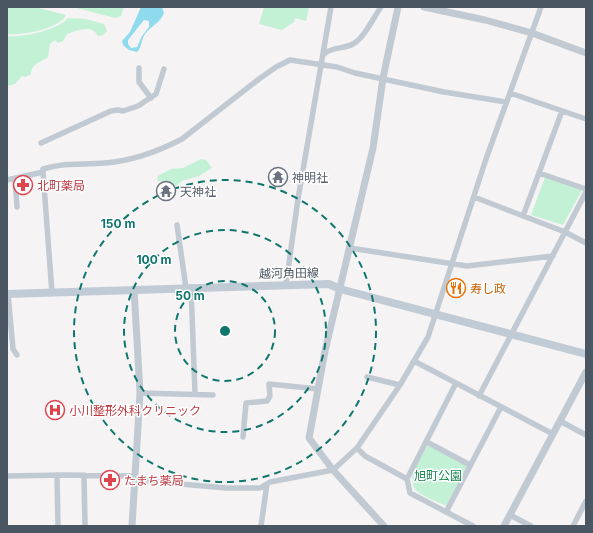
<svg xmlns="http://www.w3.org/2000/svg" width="593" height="533" viewBox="0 0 593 533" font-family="Inter,'Noto Sans JP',sans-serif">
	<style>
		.green { fill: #c3f1d5 }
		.water { fill: #90daee; fill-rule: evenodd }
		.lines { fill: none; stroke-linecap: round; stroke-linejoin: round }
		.minor { stroke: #c1cad2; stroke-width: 5.5 }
		.tertiary { stroke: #c1cad2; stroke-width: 7 }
		.secondary { stroke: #c1cbd6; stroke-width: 8 }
		.ring { fill: none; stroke: #0f766e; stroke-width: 2; stroke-dasharray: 7 5 }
		.labels { text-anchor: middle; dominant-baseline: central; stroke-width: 3; stroke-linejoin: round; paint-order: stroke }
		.worship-label { font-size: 12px; fill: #5b616d; stroke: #fff; text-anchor: start }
		.health-label { font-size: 12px; fill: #be3a42; stroke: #fff; text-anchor: start }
		.street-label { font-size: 12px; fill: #4a5661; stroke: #fff }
		.food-label { font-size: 12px; fill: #c56008; stroke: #fff; text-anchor: start }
		.park-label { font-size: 12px; fill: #17864f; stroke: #fff }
		.centre { fill: #0f766e; stroke: #fff; stroke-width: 2 }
		.ring-label { font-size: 12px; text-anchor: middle; font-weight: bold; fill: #0f766e; stroke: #fff; stroke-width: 3; stroke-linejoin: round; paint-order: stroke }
	</style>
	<rect width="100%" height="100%" fill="#f5f3f3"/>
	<!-- green -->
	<path class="green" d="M7,7H35L66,15C59,29 21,36 7,34Z
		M73,7H124L121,16L115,18Z
		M264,7H309L306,21L295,18L294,22L282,30L259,24Z
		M68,18L86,19L104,24L107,31L103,35L98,36C92,24 77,30 67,34L63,41L58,43L55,40L50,44L48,57C41,63 32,62 31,74L26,77L22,76L15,84L7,86V36C22,38 58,30 68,18Z
		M201,159L206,160L212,168L199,176L182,181L173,188L170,186L169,181H157L158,176L171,169L183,168Z
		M545,177L582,190L563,225L531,215Z
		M428,445L467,466L446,506C437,501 425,498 417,491C404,480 422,456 428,445Z"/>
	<!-- water -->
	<path class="water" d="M141,7H162L164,13C160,23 151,26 145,34C141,40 142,47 137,52L129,50L123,45L122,41L130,32ZM144,20L149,21V27L142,36L137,47L131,48L128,44V40Z"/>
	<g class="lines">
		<!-- minor -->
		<path class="minor" d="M324,54C331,47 344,49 353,44C365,37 373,18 381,7
			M139,68V82L151,98
			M510,93L586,119
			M41,143L111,111L118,110L123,111L138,106L156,94L164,69
			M43,169C66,162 82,165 105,163C130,161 159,151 182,139L259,79L276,67L290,60L337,67L355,73L444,92L506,102
			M539,173L586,189
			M15,178L17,207
			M7,180L43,172L52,293
			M474,197L565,232L586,243
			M523,216L562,111
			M177,225L186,288
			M350,248L467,266L553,256
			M286,284L298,199L331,7
			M191,287L195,394
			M8,294L13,349L17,355
			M414,361L553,434
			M367,377L400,385
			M140,393L213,395
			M479,396L586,192
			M560,421L586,435
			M243,437L246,403L267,401L270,396L269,384L318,389
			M427,442L470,465
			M57,475L58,526
			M84,475L85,526
			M7,476L67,475L135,476
			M407,479L456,383
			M135,480L226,488H260L270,482L333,470L357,448
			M446,512L501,407
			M510,515L531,526
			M261,526L267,484
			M473,526L410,493L407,479L365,456L357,448L400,385L428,337L486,159L541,7
			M573,526L586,501"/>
		<!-- tertiary -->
		<path class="tertiary" d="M424,7L485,20L532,33L586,53
			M132,526L140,393L134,289
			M384,526L333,470L309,438L325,351L373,148L383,78L398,7
			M504,526L586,372"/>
		<!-- secondary -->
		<path class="secondary" d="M7,294L329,284L340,289L586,354"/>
	</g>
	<!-- distance rings -->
	<g class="ring">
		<circle cx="225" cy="331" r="50"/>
		<circle cx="225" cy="331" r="101"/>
		<circle cx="225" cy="331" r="151"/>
	</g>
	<!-- icons -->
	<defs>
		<symbol id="temple-ring" viewBox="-11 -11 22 22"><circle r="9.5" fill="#fff" stroke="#6b7280" stroke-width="1.5"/><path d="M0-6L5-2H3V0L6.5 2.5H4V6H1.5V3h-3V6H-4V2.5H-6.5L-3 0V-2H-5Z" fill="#6b7280"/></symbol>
		<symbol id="pharmacy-ring" viewBox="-11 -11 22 22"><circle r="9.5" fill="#fff" stroke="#e0444e" stroke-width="1.5"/><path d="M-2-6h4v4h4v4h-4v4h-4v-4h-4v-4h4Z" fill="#e0444e"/></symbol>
		<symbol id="restaurant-ring" viewBox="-11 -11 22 22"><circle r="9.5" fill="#fff" stroke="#e8710a" stroke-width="1.5"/><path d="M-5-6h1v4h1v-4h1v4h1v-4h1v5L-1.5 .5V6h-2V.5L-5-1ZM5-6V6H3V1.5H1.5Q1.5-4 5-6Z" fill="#e8710a"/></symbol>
		<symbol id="hospital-ring" viewBox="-11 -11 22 22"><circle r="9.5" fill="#fff" stroke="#e0444e" stroke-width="1.5"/><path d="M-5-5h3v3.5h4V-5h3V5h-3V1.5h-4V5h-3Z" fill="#e0444e"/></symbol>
	</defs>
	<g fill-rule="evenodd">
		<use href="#temple-ring" x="267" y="166" width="22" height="22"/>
		<use href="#pharmacy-ring" x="12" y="174" width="22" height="22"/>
		<use href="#temple-ring" x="155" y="180" width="22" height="22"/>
		<use href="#restaurant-ring" x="445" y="277" width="22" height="22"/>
		<use href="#hospital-ring" x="44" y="399" width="22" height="22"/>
		<use href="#pharmacy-ring" x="99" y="469" width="22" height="22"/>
	</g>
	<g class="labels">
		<!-- worship labels -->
		<g class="worship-label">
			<text x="292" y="177">神明社</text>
			<text x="180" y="191">天神社</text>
		</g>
		<!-- health labels -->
		<g class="health-label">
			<text x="37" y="185">北町薬局</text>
			<text x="69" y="410">小川整形外科クリニック</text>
			<text x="124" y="480">たまち薬局</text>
		</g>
		<!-- street labels -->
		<g class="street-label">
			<text transform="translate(289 273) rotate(-1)">越河角田線</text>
		</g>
		<!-- food labels -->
		<g class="food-label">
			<text x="470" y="288">寿し政</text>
		</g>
		<!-- park labels -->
		<g class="park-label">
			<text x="438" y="475">旭町公園</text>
		</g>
	</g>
	<circle cx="225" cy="331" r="6" class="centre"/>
	<g class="ring-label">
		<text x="118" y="228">150 m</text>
		<text x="154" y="264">100 m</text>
		<text x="190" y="300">50 m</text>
	</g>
	<!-- border -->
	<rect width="593" height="533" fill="none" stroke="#4a5661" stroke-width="16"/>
</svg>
